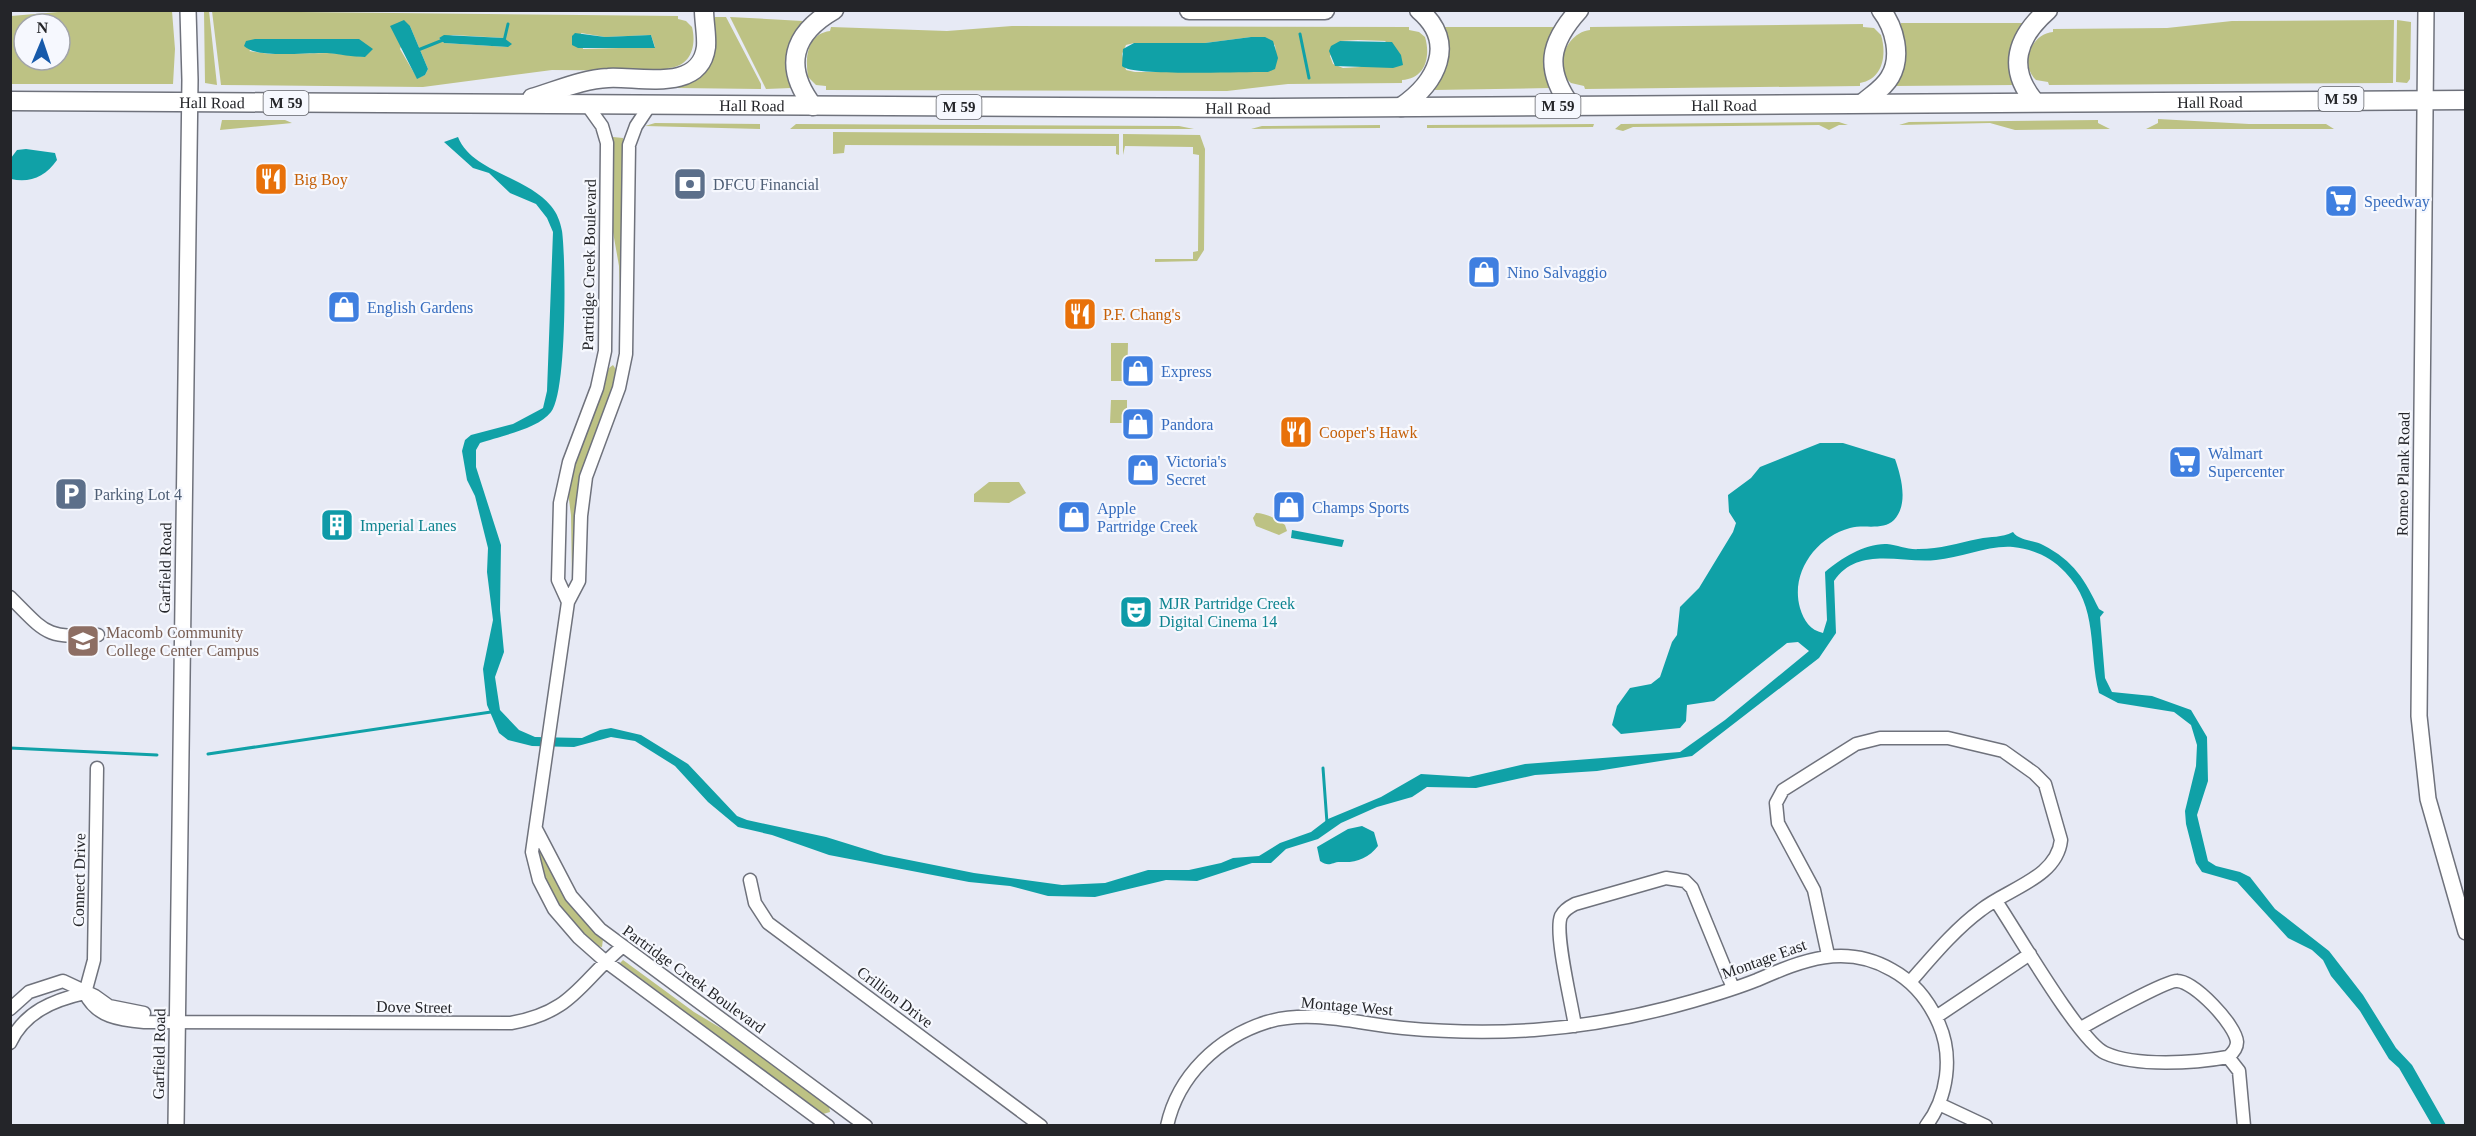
<svg xmlns="http://www.w3.org/2000/svg" width="2476" height="1136" viewBox="0 0 2476 1136" font-family="Georgia,serif">
	<style>
		.green { fill: #bdc284; fill-rule: evenodd }
		.water { fill: #10a1a7 }
		.lines { fill: none; stroke-linecap: round; stroke-linejoin: round }
		.stream { stroke: #10a1a7; stroke-width: 3 }
		.minor-casing { stroke: #6f727c; stroke-width: 15 }
		.major-casing { stroke: #6f727c; stroke-width: 18 }
		.highway-casing { stroke: #6f727c; stroke-width: 21 }
		.minor { stroke: #fff; stroke-width: 12 }
		.major { stroke: #fff; stroke-width: 15 }
		.highway { stroke: #fff; stroke-width: 18 }
		.labels { text-anchor: middle; dominant-baseline: central; stroke-width: 4.5; stroke-linejoin: round; paint-order: stroke }
		.shield { fill: #f6f8fe; stroke: #636469; stroke-width: 1.5 }
		.shield-label { font-size: 15px; font-weight: bold; fill: #242529 }
		.street-label { font-size: 16px; fill: #242529; stroke: #f6f8fe }
		.food-label { font-size: 16px; fill: #c56008; stroke: #f6f8fe; text-anchor: start }
		.service-label { font-size: 16px; fill: #4e5e75; stroke: #f6f8fe; text-anchor: start }
		.shop-label { font-size: 16px; fill: #366cbe; stroke: #f6f8fe; text-anchor: start }
		.culture-label { font-size: 16px; fill: #0d838f; stroke: #f6f8fe; text-anchor: start }
		.education-label { font-size: 16px; fill: #785e54; stroke: #f6f8fe; text-anchor: start }
	</style>
	<rect width="100%" height="100%" fill="#e7eaf5"/>
	<!-- green -->
	<path class="green" d="M70,11H172L175,49L173,84H11V16ZM24,24H60V60H24Z
		M204,11H209L217,85L205,83Z
		M212,11L678,16V19L686,21L692,27C697,47 690,67 668,68L667,71L552,70L423,87L221,85ZM410,26L428,69L425,75L417,78L400,49ZM581,33L605,37L651,35L655,47L583,49ZM453,35L504,38L508,47L444,43L439,38ZM265,39H350L365,57L330,53L270,54L249,51Z
		M715,17H726L761,84V89L677,88V85C724,82 706,45 715,17Z
		M730,17L803,21C787,42 787,63 791,88L766,89Z
		M2394,20L2393,83L2049,85L2048,82L2036,80C2019,64 2031,34 2053,32V29L2167,28L2232,21Z
		M2397,20L2411,22L2410,79L2407,83L2396,82Z
		M1901,23H2024C2008,47 2011,57 2014,85L1894,86Z
		M1863,24V27L1874,28L1881,35C1887,55 1883,79 1860,83V86L1585,89L1584,86L1571,83C1552,67 1567,32 1590,30V27Z
		M1012,26L1409,27V30L1419,32L1425,37C1431,57 1425,79 1402,80V83L1288,84L1227,91L826,90V86L816,85L808,77C805,57 807,34 830,31L831,27L947,31ZM1251,37L1275,45L1276,55L1268,72H1135L1126,70L1122,54L1126,45L1134,43H1205ZM1358,40L1386,41L1360,67L1343,68L1333,64L1330,56L1340,41Z
		M1445,27H1554L1546,51L1549,88L1434,90L1433,88L1446,67Z
		M2158,119L2249,124H2326L2334,129H2146L2158,123Z
		M222,120H285L292,123L220,130Z
		M2098,120V123L2110,129L2015,130L1990,123L1899,125L1909,122Z
		M1839,122L1848,125H1839L1829,130L1819,125L1633,127L1623,131L1615,129L1621,124Z
		M655,123L760,124V129L645,126Z
		M796,124L1179,126L1194,129H790Z
		M1594,124L1593,127L1427,128V125Z
		M1380,125V128L1251,129L1262,126Z
		M833,132L1119,134V155L1116,154V146L845,145L844,153L833,154Z
		M1123,134L1200,135L1205,149L1204,250L1197,261L1155,262V259H1193V252L1198,251L1199,155L1193,154V147L1125,146L1123,155Z
		M613,137L623,138L621,321L619,266L613,232Z
		M1111,343H1128L1127,381H1111Z
		M613,365L617,371L615,382L579,483L572,582L571,515L568,492L574,465L609,368Z
		M1111,400H1127V423H1110Z
		M989,482H1019L1026,493L1009,503L974,502V494Z
		M1256,513C1266,513 1277,519 1285,525L1287,531L1279,535L1256,526L1253,518Z
		M539,850H542C555,885 575,915 603,939L602,947L597,946C571,922 538,887 539,850Z
		M623,960L694,1012L734,1036L829,1106L830,1112L823,1114L620,963Z"/>
	<!-- water -->
	<path class="water" d="M404,20L410,26L428,69L425,75L417,79L390,26Z
		M575,33L605,37L651,35L655,48H578L572,45V36Z
		M444,35L504,38L512,44L508,47L444,43L439,38Z
		M1251,37H1265L1273,41L1278,58L1275,69L1268,72C1245,71 1132,77 1122,66L1123,49L1134,43H1205Z
		M255,39H359L373,49L365,57C352,57 340,54 327,53C308,52 257,59 244,46L246,41Z
		M1340,41L1392,42L1401,55L1403,65L1393,68L1335,66L1329,51L1331,46Z
		M458,137C472,172 526,176 551,206C557,213 560,221 562,231C566,259 567,393 551,412C538,429 500,436 480,443L476,450V467L501,545L500,610L504,652L495,677L500,710L519,730L535,737L582,738L600,730L611,728L641,735L688,764L737,816L747,820L826,837L884,855L974,873L1062,885L1105,883L1148,870H1189L1221,863L1233,858L1259,856L1280,843L1311,832L1328,819L1381,797L1421,774L1469,777L1525,764L1680,752L1725,720L1809,651L1798,642L1787,643L1714,701L1687,705L1686,721L1680,728L1621,734L1612,725L1617,706L1630,688L1651,684L1660,677L1672,642L1677,635L1680,607L1699,588L1733,532L1736,523L1729,512L1728,495L1751,478L1760,467L1820,443H1843L1895,459C1901,476 1909,504 1894,520C1883,531 1864,524 1850,528C1816,537 1790,573 1800,608C1804,621 1810,630 1823,633L1827,620L1825,572C1841,558 1866,543 1887,544C1898,545 1908,550 1919,549C1940,549 1958,543 1978,539C1992,536 2001,538 2013,532C2019,541 2034,540 2043,545C2074,561 2085,580 2099,609L2104,612L2100,617L2105,678L2112,692L2152,696L2191,710L2207,737L2208,781L2197,815L2208,861L2216,866L2240,872L2250,877L2275,909L2329,951L2363,995L2396,1048L2412,1065L2446,1125H2432L2399,1068L2389,1059L2360,1011L2331,976L2323,960L2312,950L2288,938L2237,882L2202,872L2196,863L2186,824L2185,811L2196,766L2197,745L2191,725L2174,712L2118,703L2099,693C2088,651 2099,607 2065,572C2051,557 2033,549 2013,547C1988,545 1961,558 1936,560C1903,564 1858,545 1834,581L1836,633L1819,658L1692,756L1597,771L1535,775L1476,788L1427,787L1412,797L1377,807L1341,823L1318,839L1286,849L1271,863H1252L1197,881L1166,880L1095,897L1048,896L1010,886L969,882L829,855L772,835L738,827L708,802L675,766L635,741L611,737L574,747L532,746L508,740L499,733L487,705L483,669L493,620L487,572L488,548L475,496L467,480L462,451L465,440L471,435L513,424L543,408L547,391L553,232L547,218L536,204L510,193L489,173L473,168L444,142Z
		M26,149L55,153L57,160C45,177 30,183 11,179V158L17,150Z
		M1292,530L1344,540L1342,547L1291,538Z
		M1362,826L1374,832L1378,846C1369,858 1355,863 1342,862C1332,861 1330,868 1320,861L1317,847L1348,829Z"/>
	<g class="lines">
		<!-- stream -->
		<path class="stream" d="M1300,34L1309,78
			M504,41L508,24
			M418,50L443,40
			M10,748L157,755
			M208,754L491,712
			M1323,768L1327,823"/>
		<defs>
			<path id="minor" d="M650,105L636,126L629,145L626,354L619,388L586,477L581,516L579,581L568,602L532,852L539,880L554,909L579,938L605,961L828,1126
				M10,597C47,634 45,638 98,635
				M568,602L558,580L560,503L569,462L597,388L605,351L607,143L602,126L587,105
				M536,829L571,896L600,929L866,1126
				M750,880L755,903L768,923L1041,1126
				M1996,901C2015,929 2080,1042 2105,1053C2136,1067 2195,1063 2228,1057C2233,1053 2237,1048 2237,1042C2236,1025 2194,981 2177,981C2167,980 2095,1020 2081,1028
				M1828,955L1814,890L1778,823L1776,803L1783,790L1856,744L1880,738H1948L2003,751L2034,773L2045,784L2061,840C2057,878 2007,889 1981,910C1954,930 1932,957 1910,982
				M85,993C96,1017 120,1020 144,1022L511,1023C573,1012 579,983 622,947
				M85,993L94,960L97,768
				M10,1009L29,992L63,981L95,996L109,1006L144,1013
				M1936,1017L2030,954
				M1575,1026C1572,1005 1554,933 1561,916C1564,910 1569,907 1575,904L1666,878L1685,881L1692,888L1733,988
				M10,1043C24,1012 54,1000 85,993
				M2228,1057L2239,1071L2244,1126
				M1939,1104L1986,1126
				M1167,1126C1178,1075 1219,1037 1267,1022C1311,1009 1359,1024 1403,1028C1446,1032 1491,1033 1534,1030C1588,1026 1641,1016 1693,1001C1714,995 1737,988 1757,980C1803,960 1845,943 1892,970C1914,982 1929,1001 1939,1024C1953,1056 1948,1097 1926,1126"/>
			<path id="major" d="M2426,10L2419,716L2428,799L2466,932
				M176,1126L190,80L188,10"/>
			<g id="highway">
				<path d="M1189,10H1325"/>
				<path d="M532,98C556,91 583,79 608,78C639,76 700,93 706,47C707,35 704,22 704,10"/>
				<path id="s1" d="M10,101L1257,108L2466,100"/>
				<path d="M2035,102C2006,68 2017,37 2048,10"/>
				<path d="M1863,103C1872,95 1884,88 1890,77C1902,57 1895,28 1881,10"/>
				<path d="M813,106C783,67 792,34 834,10"/>
				<path d="M1571,106C1544,69 1549,43 1579,10"/>
				<path d="M1401,107C1436,83 1458,43 1419,10"/>
			</g>
		</defs>
		<!-- minor casing -->
		<use href="#minor" class="minor-casing"/>
		<!-- major casing -->
		<use href="#major" class="major-casing"/>
		<!-- highway casing -->
		<use href="#highway" class="highway-casing"/>
		<!-- minor -->
		<use href="#minor" class="minor"/>
		<!-- major -->
		<use href="#major" class="major"/>
		<!-- highway -->
		<use href="#highway" class="highway"/>
	</g>
	<!-- icons -->
	<defs>
		<symbol id="restaurant-square" viewBox="-11 -11 22 22"><rect x="-9" y="-9" width="18" height="18" rx="4" fill="#e8710a" stroke="#f6f8fe"/><path d="M-5-6h1v4h1v-4h1v4h1v-4h1v5L-1.5 .5V6h-2V.5L-5-1ZM5-6V6H3V1.5H1.5Q1.5-4 5-6Z" fill="#fff"/></symbol>
		<symbol id="bank-square" viewBox="-11 -11 22 22"><rect x="-9" y="-9" width="18" height="18" rx="4" fill="#5c6f8a" stroke="#f6f8fe"/><path d="M-6-4H6V4H-6ZM0-2.3a2.3 2.3 0 1 0 0 4.6a2.3 2.3 0 1 0 0-4.6Z" fill="#fff"/></symbol>
		<symbol id="supermarket-square" viewBox="-11 -11 22 22"><rect x="-9" y="-9" width="18" height="18" rx="4" fill="#3f7fe0" stroke="#f6f8fe"/><path d="M-6-5.5h2.5l.6 2H6L4.5 2H-2.5L-4.4-4H-6ZM-1.5 3.2a1.3 1.3 0 1 0 .1 0ZM3 3.2a1.3 1.3 0 1 0 .1 0Z" fill="#fff"/></symbol>
		<symbol id="shop-square" viewBox="-11 -11 22 22"><rect x="-9" y="-9" width="18" height="18" rx="4" fill="#3f7fe0" stroke="#f6f8fe"/><path d="M-5-2.5h2.3a2.7 3.5 0 0 1 5.4 0H5L5.5 6h-11ZM-1.5-2.5h3a1.5 2.3 0 0 0-3 0Z" fill="#fff"/></symbol>
		<symbol id="parking-square" viewBox="-11 -11 22 22"><rect x="-9" y="-9" width="18" height="18" rx="4" fill="#5c6f8a" stroke="#f6f8fe"/><path d="M-3.5-5.5H1a3.5 3.5 0 0 1 0 7H-1V5.5H-3.5ZM-1-3.4V-.6H.8a1.4 1.4 0 0 0 0-2.8Z" fill="#fff"/></symbol>
		<symbol id="building-square" viewBox="-11 -11 22 22"><rect x="-9" y="-9" width="18" height="18" rx="4" fill="#0f9aa8" stroke="#f6f8fe"/><path d="M-4-6H4V6H1V3H-1V6H-4ZM-2.5-4.3h1.7v1.8h-1.7ZM.8-4.3h1.7v1.8H.8ZM-2.5-1h1.7V.8h-1.7ZM.8-1h1.7V.8H.8Z" fill="#fff"/></symbol>
		<symbol id="theatre-square" viewBox="-11 -11 22 22"><rect x="-9" y="-9" width="18" height="18" rx="4" fill="#0f9aa8" stroke="#f6f8fe"/><path d="M-5-5.5Q0-4 5-5.5V0Q5 5 0 6Q-5 5-5 0ZM-3.3-2.5H-1v1.5H-3.3ZM1-2.5H3.3v1.5H1ZM-2.8 1Q0 5.5 2.8 1Z" fill="#fff"/></symbol>
		<symbol id="university-square" viewBox="-11 -11 22 22"><rect x="-9" y="-9" width="18" height="18" rx="4" fill="#8d6e63" stroke="#f6f8fe"/><path d="M0-5L7-2L0 1L-7-2ZM-4 1L0 2.5L4 1V4Q0 6-4 4Z" fill="#fff"/></symbol>
	</defs>
	<g fill-rule="evenodd">
		<use href="#restaurant-square" x="252" y="160" width="38" height="38"/>
		<use href="#bank-square" x="671" y="165" width="38" height="38"/>
		<use href="#supermarket-square" x="2322" y="182" width="38" height="38"/>
		<use href="#shop-square" x="1465" y="253" width="38" height="38"/>
		<use href="#shop-square" x="325" y="288" width="38" height="38"/>
		<use href="#restaurant-square" x="1061" y="295" width="38" height="38"/>
		<use href="#shop-square" x="1119" y="352" width="38" height="38"/>
		<use href="#shop-square" x="1119" y="405" width="38" height="38"/>
		<use href="#restaurant-square" x="1277" y="413" width="38" height="38"/>
		<use href="#supermarket-square" x="2166" y="443" width="38" height="38"/>
		<use href="#shop-square" x="1124" y="451" width="38" height="38"/>
		<use href="#parking-square" x="52" y="475" width="38" height="38"/>
		<use href="#shop-square" x="1270" y="488" width="38" height="38"/>
		<use href="#shop-square" x="1055" y="498" width="38" height="38"/>
		<use href="#building-square" x="318" y="506" width="38" height="38"/>
		<use href="#theatre-square" x="1117" y="593" width="38" height="38"/>
		<use href="#university-square" x="64" y="622" width="38" height="38"/>
	</g>
	<g class="labels">
		<!-- shield labels -->
		<g class="shield">
			<rect x="2318.5" y="87" width="45" height="24" rx="4.5"/>
			<rect x="263.5" y="91" width="45" height="24" rx="4.5"/>
			<rect x="1535.5" y="94" width="45" height="24" rx="4.5"/>
			<rect x="936.5" y="95" width="45" height="24" rx="4.5"/>
		</g>
		<g class="shield-label">
			<text x="2341" y="99">M 59</text>
			<text x="286" y="103">M 59</text>
			<text x="1558" y="106">M 59</text>
			<text x="959" y="107">M 59</text>
		</g>
		<!-- street labels -->
		<g class="street-label">
			<text stroke="none"><textPath href="#s1" startOffset="2200">Hall Road</textPath></text>
			<text stroke="none"><textPath href="#s1" startOffset="202">Hall Road</textPath></text>
			<text stroke="none"><textPath href="#s1" startOffset="1714">Hall Road</textPath></text>
			<text stroke="none"><textPath href="#s1" startOffset="742">Hall Road</textPath></text>
			<text stroke="none"><textPath href="#s1" startOffset="1228">Hall Road</textPath></text>
			<text transform="translate(589 265) rotate(-89)">Partridge Creek Boulevard</text>
			<text transform="translate(2403 474) rotate(-89)">Romeo Plank Road</text>
			<text transform="translate(165 568) rotate(-89)">Garfield Road</text>
			<text transform="translate(79 880) rotate(-89)">Connect Drive</text>
			<text transform="translate(1764 959) rotate(-20)">Montage East</text>
			<text transform="translate(694 979) rotate(36)">Partridge Creek Boulevard</text>
			<text transform="translate(895 997) rotate(37)">Crillion Drive</text>
			<text transform="translate(1347 1006) rotate(5)">Montage West</text>
			<text transform="translate(414 1007) rotate(1)">Dove Street</text>
			<text transform="translate(159 1054) rotate(-89)">Garfield Road</text>
		</g>
		<!-- food labels -->
		<g class="food-label">
			<text x="294" y="179">Big Boy</text>
			<text x="1103" y="314">P.F. Chang's</text>
			<text x="1319" y="432">Cooper's Hawk</text>
		</g>
		<!-- service labels -->
		<g class="service-label">
			<text x="713" y="184">DFCU Financial</text>
			<text x="94" y="494">Parking Lot 4</text>
		</g>
		<!-- shop labels -->
		<g class="shop-label">
			<text x="2364" y="201">Speedway</text>
			<text x="1507" y="272">Nino Salvaggio</text>
			<text x="367" y="307">English Gardens</text>
			<text x="1161" y="371">Express</text>
			<text x="1161" y="424">Pandora</text>
			<text x="2208" y="453">Walmart<tspan x="2208" dy="18">Supercenter</tspan></text>
			<text x="1166" y="461">Victoria's<tspan x="1166" dy="18">Secret</tspan></text>
			<text x="1312" y="507">Champs Sports</text>
			<text x="1097" y="508">Apple<tspan x="1097" dy="18">Partridge Creek</tspan></text>
		</g>
		<!-- culture labels -->
		<g class="culture-label">
			<text x="360" y="525">Imperial Lanes</text>
			<text x="1159" y="603">MJR Partridge Creek<tspan x="1159" dy="18">Digital Cinema 14</tspan></text>
		</g>
		<!-- education labels -->
		<g class="education-label">
			<text x="106" y="632">Macomb Community<tspan x="106" dy="18">College Center Campus</tspan></text>
		</g>
	</g>
	<!-- border -->
	<rect width="2476" height="1136" fill="none" stroke="#242529" stroke-width="24"/>
	<!-- north arrow -->
	<g transform="translate(42 42) rotate(2)"><circle r="28" fill="#f6f8fe" stroke="#a2a4a9" stroke-width="1.5"/>
	<path d="M0-4.5L10 22L0 15L-10 22Z" fill="#175aaa"/>
	<text y="-9" font-size="16" font-weight="bold" text-anchor="middle" fill="#242529">N</text>
	</g>
</svg>
